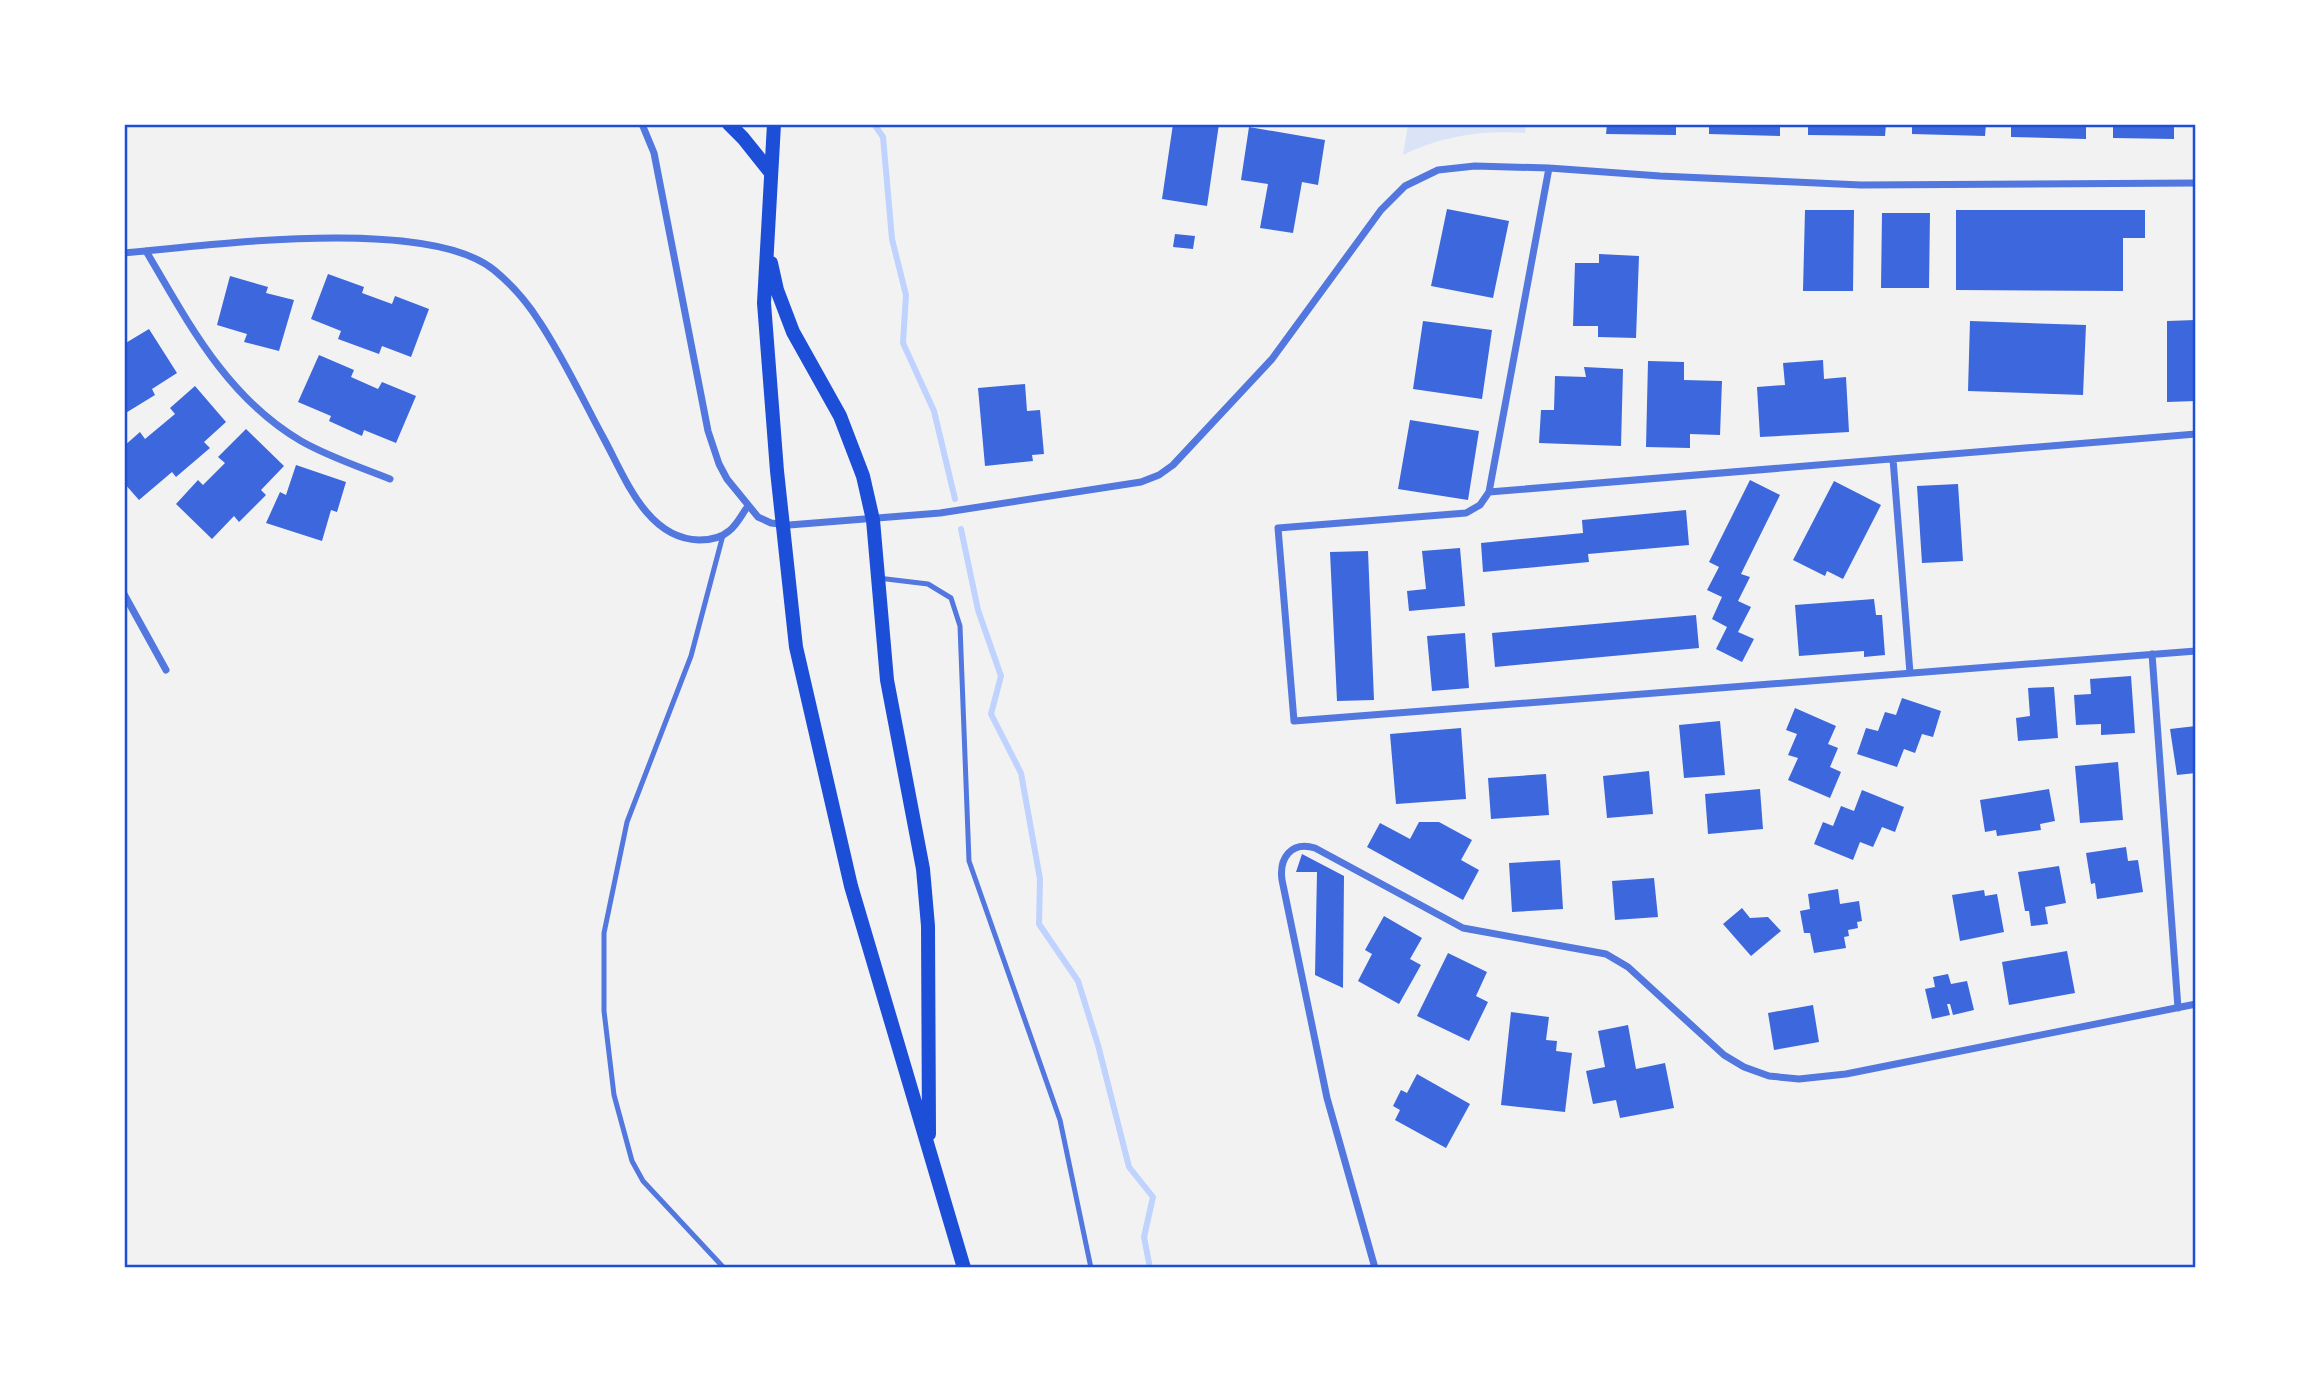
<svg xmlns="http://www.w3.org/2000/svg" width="2320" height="1392" viewBox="0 0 2320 1392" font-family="'Work Sans',sans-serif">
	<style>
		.green { fill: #dbe4f7 }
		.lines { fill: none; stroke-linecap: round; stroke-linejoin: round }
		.stream { stroke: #bfd3fe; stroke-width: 6 }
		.building { fill: #3d67dc }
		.service { stroke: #5277de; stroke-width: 5 }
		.minor { stroke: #5277de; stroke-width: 7 }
		.secondary { stroke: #1d4ed8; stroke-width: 14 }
		.neatline { fill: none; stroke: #1d4ed8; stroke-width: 2.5 }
	</style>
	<rect width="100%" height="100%" fill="#f2f2f2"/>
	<!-- green -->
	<path class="green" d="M1408,124H1526L1525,133C1482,130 1441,136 1403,155Z"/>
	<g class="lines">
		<!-- stream -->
		<path class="stream" d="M874,124L883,137L892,239L906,295L903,343L934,411L955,499
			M961,529L978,610L1001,676L991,714L1021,773L1040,879L1039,924L1078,981L1098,1045L1129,1167L1153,1197L1144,1237L1150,1268"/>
	</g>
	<!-- building -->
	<path class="building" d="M1173,124H1219L1207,206L1162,199Z
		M1607,124H1676V135L1606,134Z
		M1709,124H1780V136L1709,134Z
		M1808,124H1886L1885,136L1808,135Z
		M1912,124H1986L1985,136L1912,134Z
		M2011,124H2086V139L2011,137Z
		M2113,124H2174V139L2113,138Z
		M1249,127L1325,140L1318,185L1302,182L1293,233L1260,228L1268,184L1241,180Z
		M1447,209L1509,221L1493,298L1431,286Z
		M1805,210H1854L1853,291H1803Z
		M1956,210H2145V238H2123V291L1956,290Z
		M1882,213H1930L1929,288H1881Z
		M1175,234L1195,236L1193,249L1173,247Z
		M1599,254L1639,256L1636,338L1598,337V326H1573L1575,263H1599Z
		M328,274L364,287L362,293L392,304L395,296L429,309L411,357L382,346L379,354L338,339L341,331L311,319Z
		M230,276L268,287L266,293L294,300L279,351L244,342L247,334L217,325Z
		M2196,320V401L2167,402V321Z
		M1423,321L1492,330L1482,399L1413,389Z
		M1970,321L2086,325L2083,395L1968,391Z
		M149,329L177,373L152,389L155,395L124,414V344Z
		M319,355L354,370L351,377L378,389L382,382L416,396L396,443L364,430L362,436L329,421L331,416L298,402Z
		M1823,360L1824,379L1846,377L1849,432L1760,437L1757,387L1785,385L1783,363Z
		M1648,361L1684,362V380L1722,381L1720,435L1690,434V448L1646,447Z
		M1584,367L1623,369L1621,446L1539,443L1541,410H1554L1555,376L1586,377Z
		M1025,384L1027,411L1040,410L1044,454L1032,455L1033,461L985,466L978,388Z
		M195,386L226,422L204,442L210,448L176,477L172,472L139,500L124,483V446L140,432L145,439L175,414L170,408Z
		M1410,420L1479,431L1468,500L1398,489Z
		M246,429L284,466L261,490L266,495L239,522L234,516L212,539L176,504L198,480L203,485L225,463L218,457Z
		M296,465L346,482L337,512L331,510L322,541L266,523L280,492L286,495Z
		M1750,480L1780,495L1741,574L1750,577L1738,601L1751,607L1738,632L1754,639L1742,662L1716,649L1727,627L1712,619L1722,597L1707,590L1719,567L1709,562Z
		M1834,481L1881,505L1843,579L1827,571L1825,576L1793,560Z
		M1958,484L1963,561L1922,563L1917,486Z
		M1686,510L1689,545L1588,554L1589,562L1483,572L1481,543L1583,533L1582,520Z
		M1460,548L1465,606L1409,611L1407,591L1426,589L1422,551Z
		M1368,551L1374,700L1337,701L1330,552Z
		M1874,599L1876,615H1882L1885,655L1864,657V651L1799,656L1795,605Z
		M1696,615L1699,648L1495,667L1492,633Z
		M1465,633L1469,688L1432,691L1427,636Z
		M2131,676L2135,733L2101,735V724L2076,725L2074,695L2091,694L2090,679Z
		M2054,687L2058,738L2018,741L2016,718L2030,716L2028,688Z
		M1902,698L1941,711L1933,737L1922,734L1915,753L1904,749L1897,767L1857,754L1866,728L1878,731L1885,712L1896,715Z
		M1795,708L1836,726L1828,744L1838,748L1830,767L1841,772L1830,798L1788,780L1798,758L1788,755L1797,734L1786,730Z
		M1720,721L1725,775L1684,778L1679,725Z
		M2196,726V773L2177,775L2170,729Z
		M1461,728L1466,799L1396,804L1390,734Z
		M2118,762L2123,820L2080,823L2075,766Z
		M1649,771L1653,814L1607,818L1603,776Z
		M1546,774L1549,815L1491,819L1488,778Z
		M1760,789L1763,829L1708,834L1705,794Z
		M2049,789L2055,821L2040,824L2041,830L1997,836L1996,830L1985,832L1980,800Z
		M1862,790L1904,807L1895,832L1882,827L1873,847L1860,842L1853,860L1814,844L1823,822L1833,826L1841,806L1854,811Z
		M1419,822H1439L1472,840L1461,860L1479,870L1463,900L1367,847L1380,823L1410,839Z
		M2126,847L2128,861L2138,860L2143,892L2097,899L2095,883L2091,884L2086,853Z
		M1302,854L1344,876L1343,988L1315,975L1317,872H1296Z
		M1560,860L1563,909L1512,912L1509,863Z
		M2059,866L2066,903L2045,907L2048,924L2031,926L2029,911H2025L2018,872Z
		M1654,878L1658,917L1615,920L1612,881Z
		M1838,889L1840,904L1859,901L1862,921L1857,922L1858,928L1848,930L1849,936L1844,937L1846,948L1814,953L1810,933H1804L1800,911L1810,909L1808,894Z
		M1984,890L1985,896L1997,894L2004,932L1960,941L1952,895Z
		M1742,908L1750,918L1768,917L1781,931L1751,956L1723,924Z
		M1384,916L1422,938L1410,959L1421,965L1399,1004L1358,981L1372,954L1365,950Z
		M2067,951L2075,993L2009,1005L2002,962Z
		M1448,953L1487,972L1476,996L1488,1002L1469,1041L1417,1016Z
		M1948,974L1951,984L1967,981L1974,1010L1953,1015L1950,1004H1947L1950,1015L1932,1019L1925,989L1935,987L1933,977Z
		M1813,1005L1819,1042L1774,1050L1768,1013Z
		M1511,1012L1549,1017L1546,1040L1557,1041L1556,1051L1572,1053L1565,1112L1501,1105Z
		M1628,1025L1636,1069L1665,1063L1674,1108L1620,1118L1616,1100L1593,1104L1586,1071L1605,1067L1598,1031Z
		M1417,1074L1470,1104L1446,1148L1395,1120L1400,1110L1393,1106L1401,1090L1407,1093Z"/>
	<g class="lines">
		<!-- service -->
		<path class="service" d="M723,535L691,656L627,822L604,933V1011L614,1095L632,1161L643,1181L724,1268
			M878,578L928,584L951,598L960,626L969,861L1060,1120L1091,1268"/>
		<!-- minor -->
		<path class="minor" d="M642,124L654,153L708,431L719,464L727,479L758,517L771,523L789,525L940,513L1141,482L1159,475L1173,465L1272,359L1381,210L1405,186L1438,170L1475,166L1549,168L1660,176L1861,185L2196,183
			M1549,168L1489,492L2196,434
			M146,251C188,322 226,397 301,441C329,457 360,467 390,479
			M124,253C209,245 428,216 494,270C511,284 527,302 539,321C563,357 582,398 603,437C624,475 646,539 699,540C709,540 721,538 729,531C737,525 742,514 748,506
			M1893,459L1910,673
			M1489,492L1480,505L1466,513L1278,528L1294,721L2196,651
			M124,594L166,670
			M2152,654L2178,1008
			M1375,1268L1327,1098L1282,880C1279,858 1291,841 1315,848L1463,928L1606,954L1628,967L1724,1055L1744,1067L1769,1076L1799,1079L1846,1074L2196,1004"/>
		<!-- secondary -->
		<path class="secondary" d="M729,124L743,138L771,173
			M774,124L764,303L777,471L796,647L851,886L964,1268
			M771,263L777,290L793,332L840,416L863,476L873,520L887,680L923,869L928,926L929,1134"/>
	</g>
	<!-- border -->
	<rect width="2320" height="1392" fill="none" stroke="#ffffff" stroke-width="252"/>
	<rect x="126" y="126" width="2068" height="1140" class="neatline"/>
</svg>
